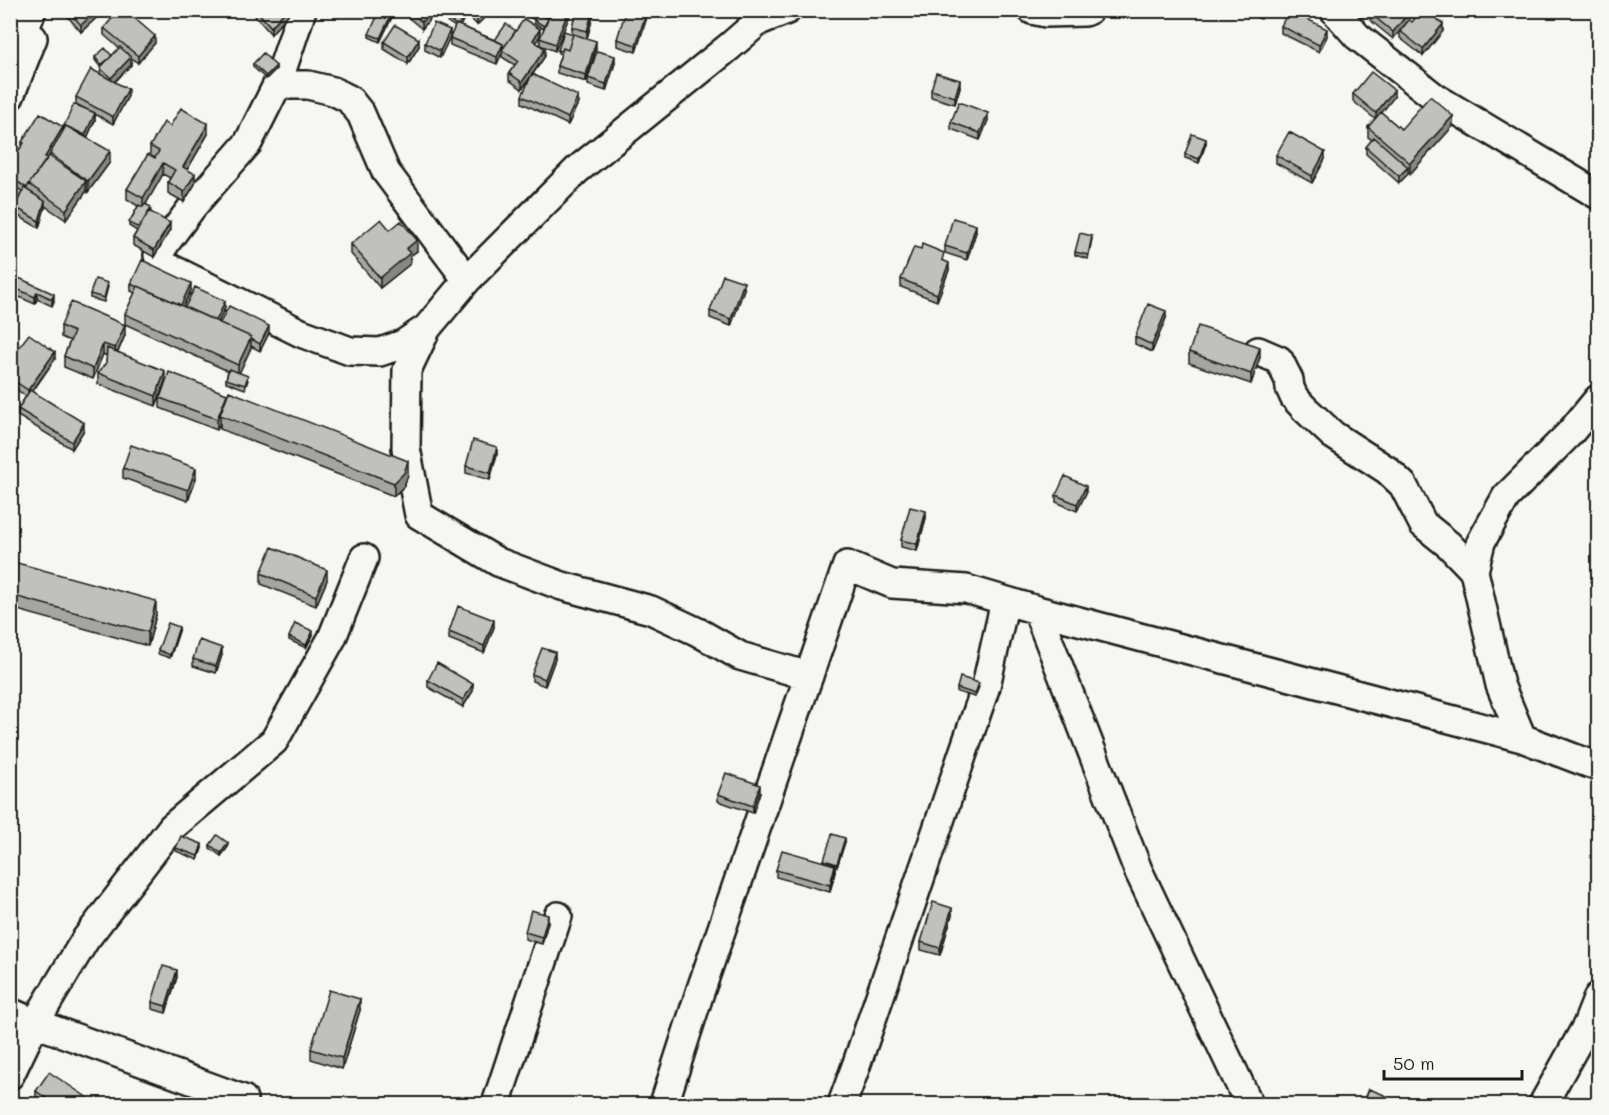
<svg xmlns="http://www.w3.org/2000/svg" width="1609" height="1115" viewBox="0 0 1609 1115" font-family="Mali,sans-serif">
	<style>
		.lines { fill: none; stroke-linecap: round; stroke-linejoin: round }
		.minor-casing { stroke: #1c1c1c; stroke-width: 32 }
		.highway-casing { stroke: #1c1c1c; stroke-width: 38 }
		.minor { stroke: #f6f6f2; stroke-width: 27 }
		.highway { stroke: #f6f6f2; stroke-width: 33 }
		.wall { fill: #a5a5a3; stroke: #1c1c1c; stroke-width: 1.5 }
		.shaded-wall { fill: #868684; stroke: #1c1c1c; stroke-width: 1.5 }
		.building { fill: #c0c0bd; stroke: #1c1c1c; stroke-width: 1.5 }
	</style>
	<rect width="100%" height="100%" fill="#f6f6f2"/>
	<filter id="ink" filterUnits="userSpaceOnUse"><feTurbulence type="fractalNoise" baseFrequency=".0167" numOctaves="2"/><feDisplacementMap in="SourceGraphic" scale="12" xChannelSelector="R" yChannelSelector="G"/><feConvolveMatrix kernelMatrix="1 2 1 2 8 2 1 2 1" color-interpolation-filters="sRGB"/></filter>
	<g filter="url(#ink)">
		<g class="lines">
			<defs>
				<path id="minor" d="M302,10L277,85L248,143L193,206L167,241L158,255L160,263L301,333L350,351L380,352L403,344L427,328L467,280L577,170L729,47L759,21L787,10
					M1032,10L1046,13L1085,12L1089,10
					M1334,10L1357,36L1436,98L1598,195
					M277,85H308L333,91L349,99L361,114L386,172L467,280
					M10,96L33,38
					M427,328L407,370L406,448L419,515L498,562L562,586L651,610L698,632L740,656L809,676
					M1258,351L1279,360L1289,380L1290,388L1294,397L1304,408L1333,435L1387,470L1403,485L1423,524L1449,545L1474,571
					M1037,610L1138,870L1249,1104
					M1522,738L1500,685L1474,571L1481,542L1506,497L1570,433L1598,399
					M10,1012L35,1023L243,1099
					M10,1075L35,1023L85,940L172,827L274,741L332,638L364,558
					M496,1104L558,916
					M664,1104L700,992L847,565L892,584L966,589L1037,610L1522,738L1598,767
					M842,1104L856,1066L986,686L1005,601
					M1543,1104L1587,1025L1598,997"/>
				<path id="highway" d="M10,59L29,10"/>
			</defs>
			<!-- minor casing -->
			<use href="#minor" class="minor-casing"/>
			<!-- highway casing -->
			<use href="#highway" class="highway-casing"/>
			<!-- minor -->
			<use href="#minor" class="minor"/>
			<!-- highway -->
			<use href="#highway" class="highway"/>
		</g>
		<!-- wall -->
		<path class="wall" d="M62,10H105L81,32Z
			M250,10H292L271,34Z
			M399,10H442L439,14L435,11V12L422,29Z
			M464,10H492L477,25L464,12Z
			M519,10H539L534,20Z
			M540,10H572L555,51L540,45V38L544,29L534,23V20L540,14Z
			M595,10L587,38L596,48L586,82L557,73V66L561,54L558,53V50L572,33V27Z
			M1252,10H1264L1261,19L1252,16Z
			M1416,10L1393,39L1370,20V13Z
			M393,15L380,42L369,37V34Z
			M443,15L463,21L460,26L495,40L516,31L540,36L536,42L545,56L533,74L578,103L568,125L522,103V96L531,76L522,89L509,80V73L515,65L502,57V51L497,64L450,45V38L455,27L443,19Z
			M646,20L636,52L617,46V39Z
			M1412,22L1443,31L1423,56L1400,38V31Z
			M1281,26L1327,36L1319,52L1281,33Z
			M104,28L155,43L138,63L131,58V65L115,82L128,96L113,124L95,114V120L87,138L110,162L88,192L86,190V192L66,220L45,206L39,228L15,214V209L12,215H10V196L16,204L22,191L10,184V163L22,146V142L63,132L64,126L91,112L76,104V97L100,74L101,68L95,60V57L112,56L119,48L104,35Z
			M450,30L440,58L425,50V43Z
			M384,42L419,46L408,64L384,49Z
			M615,63L606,91L588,85V78Z
			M253,64L276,69L266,79L253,67Z
			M960,87L955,104L931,97V90Z
			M1353,94L1394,97L1381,112L1401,129L1453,126L1410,174L1408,172V174L1399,183L1366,154V147L1372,140L1368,137V127L1375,119L1353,101Z
			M988,120L980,140L951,129V122Z
			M170,126L208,134L187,170L195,184L184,202L168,193V182L170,178L163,174L146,204L151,210L150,212L170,230L154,257L133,245V238L137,231L129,226V223L138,206L127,199V189L150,156V146Z
			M1206,143L1199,163L1185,158V154Z
			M1276,155L1325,159L1312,183L1276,163Z
			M390,230L417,251L410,256V264L380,288L351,254V244Z
			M976,232L967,260L945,253V246Z
			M1092,239L1088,259L1075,255V252Z
			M944,261L949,270L937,301L901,287V279Z
			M10,274L54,301L52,306L37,299L35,304L10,293Z
			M131,284L191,290L183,306L185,307L225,308L218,322L269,333L260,351L251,346L239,373L248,380L245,389L226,382V379L228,371L125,324V314L135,293L131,291Z
			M108,287L104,302L90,298V294Z
			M744,289L731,326L710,318V311Z
			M1166,318L1152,352L1135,344V337Z
			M61,326L125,335L118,352L165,381L156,406L98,384V373L106,363L107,356L103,354L93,379L64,367V356L70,341L61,337Z
			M1189,352L1260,357L1251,384L1189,363Z
			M10,359H55L33,391L84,430L72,449L18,416V409L26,396L10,385Z
			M227,397L408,475L404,486L394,496L220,429V423L217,430L160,408V398Z
			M497,454L490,480L466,473V466Z
			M123,468L196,478L188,501L123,478Z
			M1086,493L1077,511L1056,502V495Z
			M926,518L917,551L901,547V540Z
			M10,561L156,615L148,646L10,608Z
			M261,573L327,580L316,606L261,584Z
			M494,627L484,653L449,639V632Z
			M179,631L170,658L158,654V650Z
			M313,635L306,648L289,640V637Z
			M222,655L216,673L193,666V659Z
			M555,659L545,686L532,681V674Z
			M428,680L473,691L463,707L428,687Z
			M979,687L975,697L957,692V688Z
			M760,792L753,813L718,801V794Z
			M845,842L837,867H835V872L830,892L776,877V870L824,862V860Z
			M210,845L228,847L221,856L210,848Z
			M176,848H202L198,860L176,851Z
			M952,915L940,955L921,950V942Z
			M548,922L542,944L525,939V932Z
			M177,977L166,1013L152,1009V1002Z
			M360,1010L342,1069L311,1059V1049Z
			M36,1091L97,1104H40L36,1102Z"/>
		<!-- shaded-wall -->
		<path class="shaded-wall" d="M97,10H105L81,32V25Z
			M286,10H292L271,34V27Z
			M431,10H435V12L422,29V22Z
			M485,10H492L477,25V18Z
			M535,10H539L534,20V13Z
			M569,10H572L555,51V44Z
			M593,10H595L587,38V31Z
			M1411,10H1416V12L1393,39V32Z
			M393,11V15L380,42V38Z
			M646,13V20L636,52V45Z
			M1443,24V31L1423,56V49Z
			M540,29V36L533,47V40Z
			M1327,29V36L1319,52V45Z
			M450,30V37L440,58V51Z
			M155,36V43L138,63V56Z
			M419,39V46L408,64V57Z
			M596,41V48L586,82V75Z
			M503,44V51L497,64V57Z
			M545,49V56L522,89V82Z
			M615,56V63L606,91V84Z
			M131,57V65L111,85V78Z
			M276,66V69L266,79V76Z
			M960,80V87L955,104V97Z
			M128,89V96L113,124V117Z
			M1394,90V97L1376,120V113Z
			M578,96V103L568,125V118Z
			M95,113V120L85,142V135Z
			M988,113V120L980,140V133Z
			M1453,116V126L1410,174V163Z
			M208,124V134L183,177V167Z
			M63,127V134L47,160L45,157Z
			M1206,139V143L1199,163V159Z
			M110,151V162L88,192V181Z
			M1325,152V159L1312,183V176Z
			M163,163V174L143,209V198Z
			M1408,167V174L1399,183V176Z
			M195,174V184L184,202V192Z
			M86,181V192L66,220V210Z
			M16,199V206L15,207L12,215V208Z
			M45,201V208L39,228V221Z
			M170,223V230L154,257V250Z
			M976,225V232L967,260V253Z
			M417,240V251L410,256V264L380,288V278L406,249Z
			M949,263V270L937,301V294Z
			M744,282V289L731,326V319Z
			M191,283V290L180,313V306Z
			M37,292V299L35,304V297Z
			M54,294V301L52,306V299Z
			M225,301V308L215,329V322Z
			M1166,311V318L1152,352V345Z
			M125,325V335L115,359V348Z
			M269,326V333L260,351V344Z
			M251,337V348L238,376V365Z
			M103,344V354L93,379V369Z
			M1260,347V357L1251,384V374Z
			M55,352V359L28,397V390Z
			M165,371V381L156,406V396Z
			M227,394V404L220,415V423L217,430V419Z
			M84,423V430L72,449V442Z
			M497,447V454L490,480V473Z
			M408,461V475L404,486L394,496V483Z
			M196,468V478L188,501V490Z
			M1086,486V493L1077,511V504Z
			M926,511V518L917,551V544Z
			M327,570V580L316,606V596Z
			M156,601V615L148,646V632Z
			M494,620V627L484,653V646Z
			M179,627V631L170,658V655Z
			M313,631V635L306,648V645Z
			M222,648V655L216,673V666Z
			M555,652V659L545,686V679Z
			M473,684V691L463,707V700Z
			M760,785V792L753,813V806Z
			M845,838V842L837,867V864Z
			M228,843V847L221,856V853Z
			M202,844V848L198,860V856Z
			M835,865V872L830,892V885Z
			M952,908V915L940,955V948Z
			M548,915V922L542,944V937Z
			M177,970V977L166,1013V1006Z
			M360,999V1010L342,1069V1058Z"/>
		<!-- building -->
		<path class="building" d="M68,10H97L81,25Z
			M119,10H125L155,36L138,56L104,28Z
			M256,10H286L271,27Z
			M380,10L393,11L380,38L369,34Z
			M408,10H431L422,22Z
			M447,10H453L463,18L458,25H456L443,15Z
			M470,10H485L477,18Z
			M544,10H569L555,44L540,38L550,14Z
			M576,10H593L587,31L572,27Z
			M626,10H638L646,13L636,45L617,39Z
			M1252,10H1263L1261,15L1252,13Z
			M1289,10L1327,29L1319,45L1281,26Z
			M1372,10H1411L1393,32L1370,13Z
			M1421,11L1426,15L1428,12L1443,24L1423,49L1400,31L1409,20L1412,22Z
			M539,13L548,19L544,26L534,20Z
			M524,19L540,29L533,40L545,49L522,82L509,73L518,61L502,50Z
			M434,23L450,30L440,51L425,43Z
			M456,24L503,44L497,57L450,38Z
			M506,24L516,31L504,47L503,46V44L495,40Z
			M395,25L419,39L408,57L384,42Z
			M564,31L573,34L568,50L563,48L562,51L558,50Z
			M573,34L596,41L586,75L557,66L563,48L568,50Z
			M120,47L131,57L111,78L100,68Z
			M105,48L112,56L101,65L95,57Z
			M597,51L615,56L606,84L588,78Z
			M263,53L276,66L266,76L253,64Z
			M91,69L128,89L113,117L76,97Z
			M1371,72L1394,90L1376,113L1353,94Z
			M936,73L960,80L955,97L931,90Z
			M532,74L578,96L568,118L522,96Z
			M1430,96L1453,116L1410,163L1368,127L1381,112L1401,129Z
			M959,102L988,113L980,133L951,122Z
			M74,104L95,113L85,135L66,126L65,127L64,126Z
			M181,108L208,124L183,167L195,174L184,192L168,182L175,170L163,163L143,198L127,189L148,154L155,158L159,151L150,146L164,122L170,126Z
			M40,113L63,127L45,157L47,158L29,184L27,188L10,177V163L24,143L22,142Z
			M66,126L110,151L88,181L50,154Z
			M1289,132L1325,152L1312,176L1276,155Z
			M1192,134L1206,139L1199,159L1185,154Z
			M1374,137L1408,167L1399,176L1366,147Z
			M49,156L86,181L66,210L29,184Z
			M24,188L45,201L39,221L15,207Z
			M10,196L16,199L12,208H10Z
			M145,204L151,207L139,228L129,223L139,205L143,207Z
			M149,211L170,223L154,250L133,238Z
			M953,218L976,225L967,253L945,246Z
			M381,219L390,230L401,221L417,240L406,249L410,253L380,278L351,244Z
			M1080,233L1092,236L1088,255L1075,252Z
			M922,244L944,253L942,260L949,263L937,294L901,279L914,247L921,249Z
			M142,260L191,283L181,305L138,286L137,287L131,284Z
			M10,274L54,294L52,299L37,292L35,297L10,286Z
			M723,275L744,282L731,319L710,311Z
			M95,279L108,283L104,298L90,294Z
			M138,286L251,337L238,365L125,314Z
			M195,287L225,301L216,321L185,307Z
			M71,302L125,325L115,348L103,344L93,369L64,356L74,332L61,326Z
			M1148,304L1166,311L1152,345L1135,337Z
			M229,306L269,326L260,344L251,339V337L220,323Z
			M1198,326L1260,347L1251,374L1189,352Z
			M29,334L55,352L28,390L10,378V359Z
			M107,348L165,371L156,396L98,373L106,363Z
			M229,369L248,376L245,385L226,379Z
			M169,372L227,394L217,419L160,398Z
			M30,390L84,423L72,442L18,409Z
			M229,391L408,461L404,473L394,483L220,415Z
			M473,440L497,447L490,473L466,466Z
			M131,445L196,468L188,490L123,468Z
			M1065,476L1086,486L1077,504L1056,495Z
			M910,507L926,511L917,544L901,540Z
			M272,547L327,570L316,596L261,573Z
			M10,561L156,601L148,632L10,595Z
			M458,606L494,620L484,646L449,632Z
			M168,623L179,627L170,655L158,650Z
			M295,623L313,631L306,645L289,637Z
			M199,640L222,648L216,666L193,659Z
			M542,648L555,652L545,679L532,674Z
			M437,663L473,684L463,700L428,680Z
			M960,677L979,683L975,694L957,688Z
			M726,773L760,785L753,806L718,794Z
			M832,834L845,838L837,864L824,860Z
			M217,835L228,843L221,853L210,845Z
			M181,836L202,844L198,856L176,848Z
			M782,850L835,865L830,885L776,870Z
			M933,902L952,908L940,948L921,942Z
			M531,910L548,915L542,937L525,932Z
			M163,966L177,970L166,1006L152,1002Z
			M329,990L360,999L342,1058L311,1049Z
			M49,1072L97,1104H55L36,1091Z
			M1369,1089L1387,1096L1384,1104H1363Z"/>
	</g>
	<!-- margin -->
	<rect width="1609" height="1115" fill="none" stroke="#f6f6f2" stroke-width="36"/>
	<rect x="18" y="18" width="1573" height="1079" fill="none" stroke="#1c1c1c" stroke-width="2" filter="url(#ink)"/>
	<!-- scale -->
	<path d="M1384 1070v9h138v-9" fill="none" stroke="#1c1c1c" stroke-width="3"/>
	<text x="1393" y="1070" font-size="18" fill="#1c1c1c" stroke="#f6f6f2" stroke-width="4.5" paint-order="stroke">50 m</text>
</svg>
